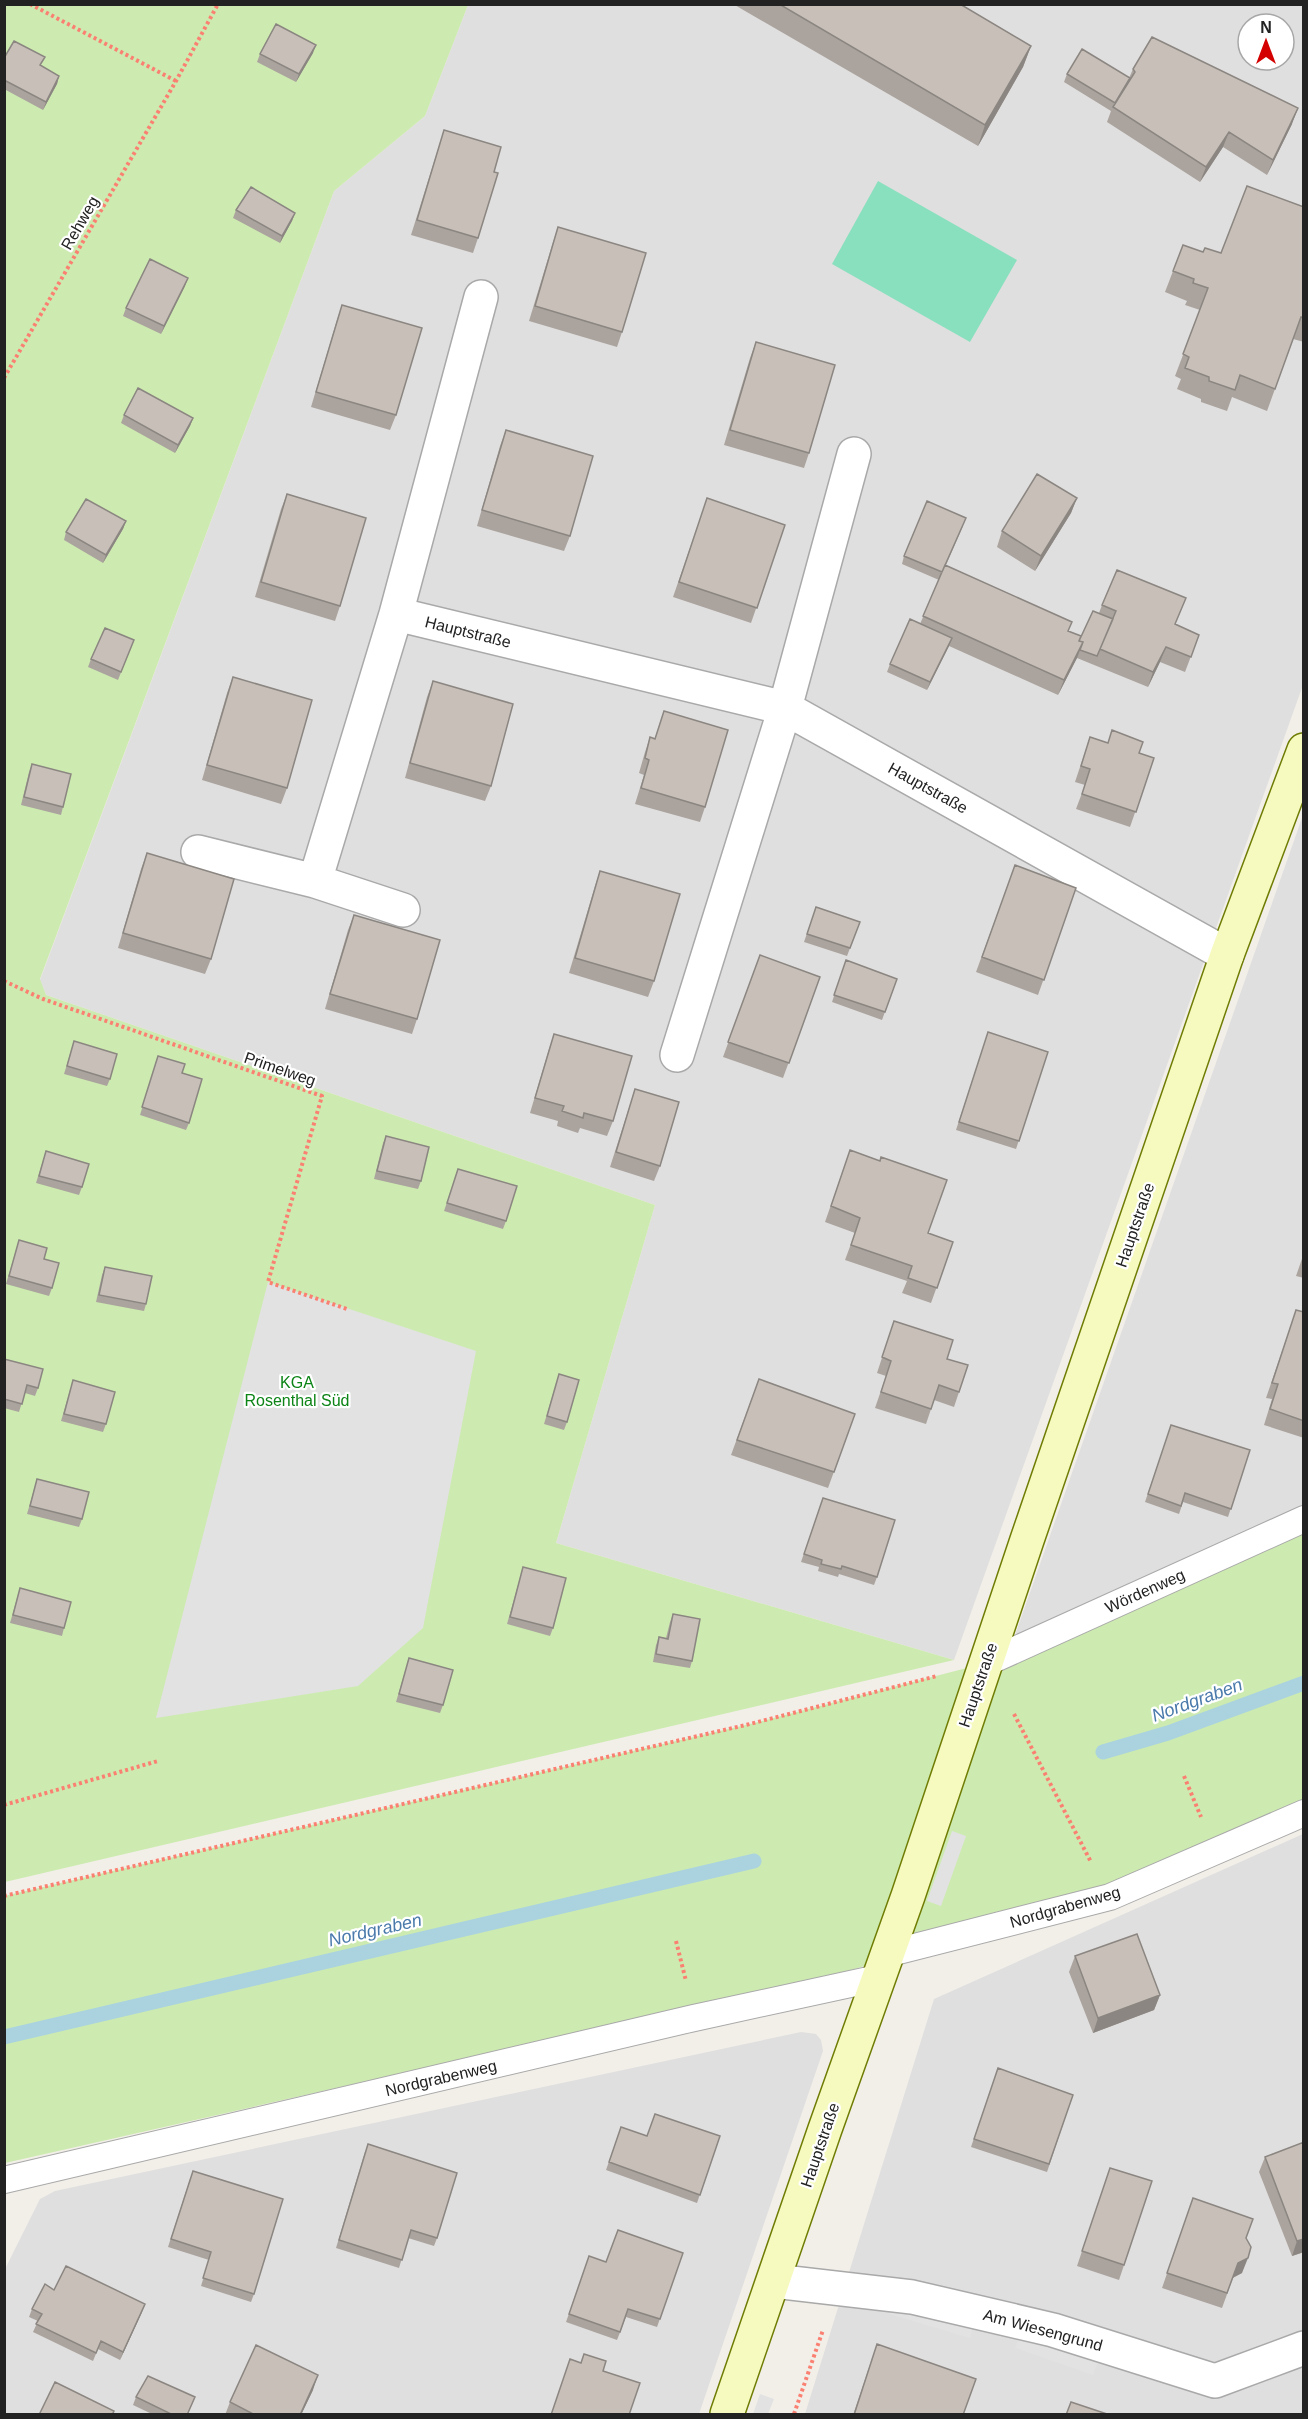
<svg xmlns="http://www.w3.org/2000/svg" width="1308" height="2419" viewBox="0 0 1308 2419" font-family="Helvetica,sans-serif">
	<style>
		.residential { fill: #e0dfdf; fill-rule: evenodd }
		.grass { fill: #cdebb0 }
		.pitch { fill: #88e0be }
		.parking { fill: #e2e2e2 }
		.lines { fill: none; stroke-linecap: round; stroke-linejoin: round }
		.stream { stroke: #aad3df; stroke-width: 15 }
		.service-casing { stroke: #a9a9a9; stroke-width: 28 }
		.minor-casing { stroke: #a9a9a9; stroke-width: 36 }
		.secondary-casing { stroke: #707d05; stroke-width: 36 }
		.path { stroke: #fa8072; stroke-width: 4; stroke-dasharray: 3 3; stroke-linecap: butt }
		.service { stroke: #fff; stroke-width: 26 }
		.minor { stroke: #fff; stroke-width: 33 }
		.secondary { stroke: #f7fabf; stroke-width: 33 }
		.wall { fill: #aba49e }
		.shaded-wall { fill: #8b8681 }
		.building { fill: #c7bfb8; stroke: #8b8681; stroke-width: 1.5 }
		.labels { text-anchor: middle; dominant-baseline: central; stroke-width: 4.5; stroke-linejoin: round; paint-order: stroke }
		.street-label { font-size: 16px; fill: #222; stroke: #fff }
		.park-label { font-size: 16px; fill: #0c8416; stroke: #fff }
		.water-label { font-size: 18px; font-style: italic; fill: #4a7aab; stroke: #fff }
	</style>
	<rect width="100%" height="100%" fill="#f2efe9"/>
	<!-- residential -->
	<path class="residential" d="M468,5H1303V685L954,1660L556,1543L655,1205L46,995L40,980L334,191L425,116ZM1248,24H1284V60H1248Z
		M1303,815V1505L1013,1641Z
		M1303,1834V2414H805L934,1999Z
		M801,2032L816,2034L821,2040L823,2051L699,2414H5L4,2271L40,2199L55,2191Z"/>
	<!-- grass -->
	<path class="grass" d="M4,5H468L425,116L334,191L40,979L46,995L655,1205L556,1543L954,1660L5,1882Z
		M1303,1512V1809L1110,1897L822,1978L5,2163L4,1896L750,1724L986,1663Z"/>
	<!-- pitch -->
	<path class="pitch" d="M878,181L1017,260L970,342L832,264Z"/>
	<!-- parking -->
	<path class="parking" d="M268,1282L476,1351L423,1628L358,1686L156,1718Z
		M952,1831L966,1836L941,1906L927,1901Z
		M893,2300L974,2324L970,2338L889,2314Z
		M1020,2335L1098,2361L1093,2375L1015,2348Z
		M760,2394L774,2399L768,2414H753Z"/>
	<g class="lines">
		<!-- stream -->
		<path class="stream" d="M1103,1752L1168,1733L1304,1683
			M4,2037L754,1861"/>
		<defs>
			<path id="service" d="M986,1663L1304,1519
				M887,1954L1110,1897L1304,1813
				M4,2180L694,2018L878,1978"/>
			<path id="minor" d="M396,614L785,708L1227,955
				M198,852L315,881L403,910
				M315,881L396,614L481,297
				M677,1055L785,708L854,454
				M774,2281L912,2297L1053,2330L1215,2381L1304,2348"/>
			<path id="secondary" d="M727,2414L825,2129L908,1896L1027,1540L1227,955L1304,750"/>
		</defs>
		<!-- service casing -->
		<use href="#service" class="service-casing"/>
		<!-- minor casing -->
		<use href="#minor" class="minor-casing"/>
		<!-- secondary casing -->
		<use href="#secondary" class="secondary-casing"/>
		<!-- path -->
		<path class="path" d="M30,4L176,81
			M4,378L176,81L218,4
			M4,981L43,999L322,1096L268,1282L347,1309
			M1014,1714L1091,1862
			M1184,1776L1201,1817
			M4,1805L158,1761
			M4,1896L750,1724L937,1676
			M676,1941L686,1981
			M794,2414L823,2330"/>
		<!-- service -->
		<use href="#service" class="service"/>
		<!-- minor -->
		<use href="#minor" class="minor"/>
		<!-- secondary -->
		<use href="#secondary" class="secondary"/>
	</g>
	<!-- wall -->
	<path class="wall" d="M733,4H960L1031,46L1023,67L978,146Z
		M313,53L296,82L257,62L260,54Z
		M4,58L59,76L57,84L43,110L4,89Z
		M1133,69L1292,124L1267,175L1223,147L1200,182L1107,122L1111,111L1064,82L1067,74L1129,78Z
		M444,130L494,172L478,238L473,253L411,235Z
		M1304,207V342L1293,339L1267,411L1232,397L1227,411L1201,402V399L1177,389L1181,379L1175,376L1200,310L1185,305L1187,301L1165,292L1183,245L1203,252L1221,253Z
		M236,210L295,213L292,221L280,243L233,218Z
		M558,227L622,332L617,347L529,321L553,242Z
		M185,286L161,334L123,316L126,308Z
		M342,305L396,415L390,430L311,407L337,320Z
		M756,342L809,453L804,468L724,445L750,358Z
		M124,415L193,418L190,426L175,453L121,423Z
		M506,430L570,536L564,551L477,526L500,446Z
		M287,494L340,606L335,621L255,597L281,509Z
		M1077,498L1071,513L1035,571L997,547L1002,531Z
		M702,513L785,525L751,623L673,597Z
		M126,521L123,529L103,563L64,540L66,532Z
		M963,526L946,565L1069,631L1079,641L1099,613L1102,605L1186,598L1175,625L1199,635L1185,672L1160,662L1148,687L1077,658L1058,695L949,646L927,690L887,672L890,664L920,624L939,580L902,564L904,556Z
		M134,640L118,680L88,667L91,659Z
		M233,677L287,788L281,804L202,780L227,693Z
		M433,681L491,786L485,801L405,778L427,697Z
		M664,711L705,807L700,822L635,804L644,775L639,773L645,752L650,737L655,738Z
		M1090,737L1154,758L1130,827L1076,809L1085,785L1075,782Z
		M32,764L63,807L61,815L21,805L29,772Z
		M147,853L211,959L205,974L118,948L141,869Z
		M1015,865L1076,888L1038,995L976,972Z
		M600,871L654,981L648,997L569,973L595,886Z
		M816,907L860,922L847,956L804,942Z
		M354,915L417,1019L412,1034L325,1009L348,930Z
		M760,955L820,977L783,1078L723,1057Z
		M846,960L897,979L882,1020L832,1002Z
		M988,1032L1048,1052L1016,1149L956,1130Z
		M554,1034L613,1121L607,1136L580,1128L578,1133L557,1126L558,1121L530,1113L549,1049Z
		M74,1041L110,1079L107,1086L64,1074Z
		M158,1056L182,1073L189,1123L186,1130L140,1115Z
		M635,1089L660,1166L654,1181L610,1167Z
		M386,1136L421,1181L418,1189L374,1179L383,1143Z
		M850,1150L928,1233L953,1242L931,1303L902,1293L907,1281L845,1260L855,1233L825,1222Z
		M46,1151L82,1187L79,1195L36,1183Z
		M458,1169L506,1221L503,1229L444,1211Z
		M19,1240L44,1259L52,1288L49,1296L6,1284Z
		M1304,1253V1278L1296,1276Z
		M105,1267L146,1304L144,1311L96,1302L102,1275Z
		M1304,1312V1438L1264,1425L1272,1399L1266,1398L1291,1325Z
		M894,1321L947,1359L959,1392L954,1407L934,1400L926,1424L875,1408L886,1376L877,1373Z
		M4,1359L38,1388L35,1396L25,1393L19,1412L4,1408Z
		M559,1374L567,1422L564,1430L544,1424Z
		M759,1379L855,1414L828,1488L731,1455Z
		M73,1380L106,1424L103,1432L61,1421Z
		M1171,1425L1250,1450L1228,1517L1183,1502L1179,1514L1145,1502Z
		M37,1479L82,1519L79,1527L27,1514Z
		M823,1498L877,1577L874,1585L839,1574L838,1577L818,1571L819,1567L801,1562Z
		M523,1567L553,1628L550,1636L507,1624Z
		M20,1588L64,1628L62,1636L10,1623Z
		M673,1614L692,1661L690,1668L653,1662L656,1645L659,1637L666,1638L670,1622Z
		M409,1658L443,1705L440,1713L396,1702Z
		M1075,1956L1160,1995L1154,2010L1093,2033L1069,1972Z
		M998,2068L1073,2095L1047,2172L971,2147Z
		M621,2127L647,2136H720L697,2203L606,2170Z
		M1304,2142V2252L1292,2256L1259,2172L1265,2157Z
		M365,2152L437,2238L434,2246L408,2238L399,2268L336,2248Z
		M190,2179L254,2294L251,2302L201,2286L209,2260L168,2247Z
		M1105,2183L1124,2265L1119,2280L1077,2266Z
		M1193,2198L1246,2238L1242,2273L1233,2278L1222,2308L1162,2288Z
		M683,2253L657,2327L626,2317L617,2340L566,2322L589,2256L606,2262Z
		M54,2290L142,2312L120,2360L98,2349L93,2361L33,2332L38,2321L29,2317L32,2309Z
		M877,2344L963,2415H853Z
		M313,2390L301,2415H225L230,2402Z
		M136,2397H195L187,2415H154L133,2405Z"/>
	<!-- shaded-wall -->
	<path class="shaded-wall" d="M316,45L313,53L296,82L299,74Z
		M1031,46L1023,67L978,146L985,125Z
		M59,76L57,84L43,110L46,102Z
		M1298,108L1292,124L1267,175L1273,160Z
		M1229,132L1223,147L1200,182L1206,167Z
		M295,213L292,221L280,243L282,236Z
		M188,278L185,286L161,334L164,326Z
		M193,418L190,426L175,453L178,445Z
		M1077,498L1071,513L1035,571L1041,556Z
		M126,521L123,529L103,563L106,555Z
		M952,638L949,646L927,690L930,682Z
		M1083,642L1077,658L1058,695L1064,680Z
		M1166,647L1160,662L1148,687L1153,672Z
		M1160,1995L1154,2010L1093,2033L1098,2018Z
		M1304,2239V2252L1292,2256L1297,2241Z
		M1248,2258L1242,2273L1232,2278L1238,2263Z
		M145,2304L142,2312L120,2360L123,2352Z
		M318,2375L313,2390L301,2415H300Z"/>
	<!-- building -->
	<path class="building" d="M779,4H960L1031,46L985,125Z
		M276,24L316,45L299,74L260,54Z
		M1152,37L1298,108L1273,160L1229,132L1206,167L1113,107L1135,72L1133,69Z
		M14,41L45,57L40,65L59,76L46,102L4,80V58Z
		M1082,49L1130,78L1115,103L1067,74Z
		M444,130L501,147L494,172L498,173L478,238L417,220Z
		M1247,186L1304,207V318L1301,317L1275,389L1240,375L1235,390L1209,381V377L1185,368L1189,357L1183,354L1208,288L1193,283L1194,279L1173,271L1183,245L1203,252L1205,248L1221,253Z
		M251,187L295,213L282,236L236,210Z
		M558,227L646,253L622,332L535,306Z
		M150,259L188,278L164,326L126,308Z
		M342,305L422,328L396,415L316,392Z
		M756,342L835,365L809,453L730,430Z
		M138,388L193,418L178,445L124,415Z
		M506,430L593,456L570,536L482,510Z
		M1037,474L1077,498L1041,556L1002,531Z
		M287,494L366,518L340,606L261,582Z
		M707,498L785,525L757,608L679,582Z
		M86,499L126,521L106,555L66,532Z
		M927,501L966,518L942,572L904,556Z
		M945,565L1072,622L1068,631L1081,636L1079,641L1083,642L1064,680L923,616Z
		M1117,570L1186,598L1175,624L1199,635L1191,657L1166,647L1153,672L1100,649L1116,611L1102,605Z
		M1093,611L1113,619L1097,656L1080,650L1083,642L1079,641Z
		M910,619L952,638L930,682L890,664Z
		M105,628L134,640L121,672L91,659Z
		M233,677L312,700L287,788L207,765Z
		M433,681L513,704L491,786L410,763Z
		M664,711L728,730L705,807L641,788L649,760L645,758L650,737L655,739Z
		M1112,730L1143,742L1139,753L1154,758L1136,812L1082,794L1090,769L1081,766L1090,737L1108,743Z
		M32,764L71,774L63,807L24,797Z
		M147,853L234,879L211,959L123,933Z
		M1015,865L1076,888L1044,980L982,957Z
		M600,871L680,894L654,981L575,958Z
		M816,907L860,922L850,948L807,934Z
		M354,915L440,940L417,1019L330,994Z
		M760,955L820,977L789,1063L728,1042Z
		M846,960L897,979L885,1012L834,995Z
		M988,1032L1048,1052L1019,1141L959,1122Z
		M554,1034L632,1056L613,1121L584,1113L583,1118L562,1111L564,1106L535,1098Z
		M74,1041L117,1054L110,1079L67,1066Z
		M158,1056L185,1064L182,1073L202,1079L189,1123L142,1107Z
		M635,1089L679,1102L660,1166L616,1152Z
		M386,1136L429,1147L421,1181L377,1171Z
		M850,1150L880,1161L881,1157L947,1180L928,1233L953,1242L937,1288L908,1278L912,1266L851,1245L860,1218L831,1206Z
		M46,1151L89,1164L82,1187L39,1176Z
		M458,1169L517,1186L506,1221L447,1203Z
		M19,1240L47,1248L44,1259L59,1263L52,1288L9,1276Z
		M105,1267L152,1276L146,1304L99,1295Z
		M1296,1310L1304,1312V1421L1270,1409L1278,1384L1272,1383Z
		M894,1321L953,1340L947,1359L968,1365L959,1392L939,1385L931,1409L881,1392L891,1361L882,1357Z
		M4,1359L43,1369L38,1388L27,1385L22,1404L4,1399Z
		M559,1374L579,1380L567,1422L547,1416Z
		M759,1379L855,1414L834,1472L737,1440Z
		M73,1380L115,1392L106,1424L64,1414Z
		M1171,1425L1250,1450L1231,1509L1185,1493L1181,1506L1148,1494Z
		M37,1479L89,1492L82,1519L30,1506Z
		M823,1498L895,1520L877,1577L842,1566L841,1569L821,1564L822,1560L804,1554Z
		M523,1567L566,1578L553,1628L510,1617Z
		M20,1588L71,1602L64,1628L13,1615Z
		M673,1614L700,1619L692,1661L656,1654L659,1637L668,1639Z
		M409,1658L453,1670L443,1705L399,1694Z
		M1137,1934L1160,1995L1098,2018L1075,1956Z
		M998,2068L1073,2095L1049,2164L974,2139Z
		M655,2114L720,2136L700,2195L609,2162L621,2127L647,2136Z
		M1304,2142V2239L1297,2241L1265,2157Z
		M368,2144L457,2173L437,2238L411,2230L402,2260L339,2240Z
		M1110,2168L1152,2181L1124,2265L1082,2251Z
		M193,2171L283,2199L254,2294L203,2278L211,2252L171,2239Z
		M1193,2198L1253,2219L1246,2238L1251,2247L1248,2258L1238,2263L1227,2293L1167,2273Z
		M618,2230L683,2253L660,2319L628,2309L620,2332L569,2314L589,2256L606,2262Z
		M66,2266L145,2304L123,2352L101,2341L96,2353L36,2324L42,2314L32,2309L45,2284L54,2290Z
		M877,2344L976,2379L963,2415H854Z
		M256,2345L318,2375L300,2415H255L230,2402Z
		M584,2354L606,2361L603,2371L640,2383L629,2415H551L570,2359L581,2363Z
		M148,2376L195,2397L187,2415H173L136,2397Z
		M55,2382L114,2411L112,2415H39Z
		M1071,2402L1110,2415H1066Z"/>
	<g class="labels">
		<!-- street labels -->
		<g class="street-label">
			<text transform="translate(80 223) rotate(-60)">Rehweg</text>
			<text transform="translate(468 632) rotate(14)">Hauptstraße</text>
			<text transform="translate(928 788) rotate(29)">Hauptstraße</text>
			<text transform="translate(280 1069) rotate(19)">Primelweg</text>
			<text transform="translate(1135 1225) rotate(-71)">Hauptstraße</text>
			<text transform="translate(1145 1591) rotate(-24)">Wördenweg</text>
			<text transform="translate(978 1685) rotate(-71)">Hauptstraße</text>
			<text transform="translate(1065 1907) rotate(-16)">Nordgrabenweg</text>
			<text transform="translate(441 2078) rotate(-13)">Nordgrabenweg</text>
			<text transform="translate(820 2145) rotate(-71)">Hauptstraße</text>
			<text transform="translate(1043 2330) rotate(15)">Am Wiesengrund</text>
		</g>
		<!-- park labels -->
		<g class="park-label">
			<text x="297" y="1382">KGA<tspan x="297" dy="18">Rosenthal Süd</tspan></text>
		</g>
		<!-- water labels -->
		<g class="water-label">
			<text transform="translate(1197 1700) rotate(-20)">Nordgraben</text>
			<text transform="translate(375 1930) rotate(-13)">Nordgraben</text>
		</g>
	</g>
	<!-- border -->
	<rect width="1308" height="2419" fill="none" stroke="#222222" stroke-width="12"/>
	<!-- north arrow -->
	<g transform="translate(1266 42)"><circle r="28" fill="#ffffff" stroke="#a7a7a7" stroke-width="1.5"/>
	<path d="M0-4.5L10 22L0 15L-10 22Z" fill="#d40000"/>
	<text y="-9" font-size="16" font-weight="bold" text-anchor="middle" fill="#222222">N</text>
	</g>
</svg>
